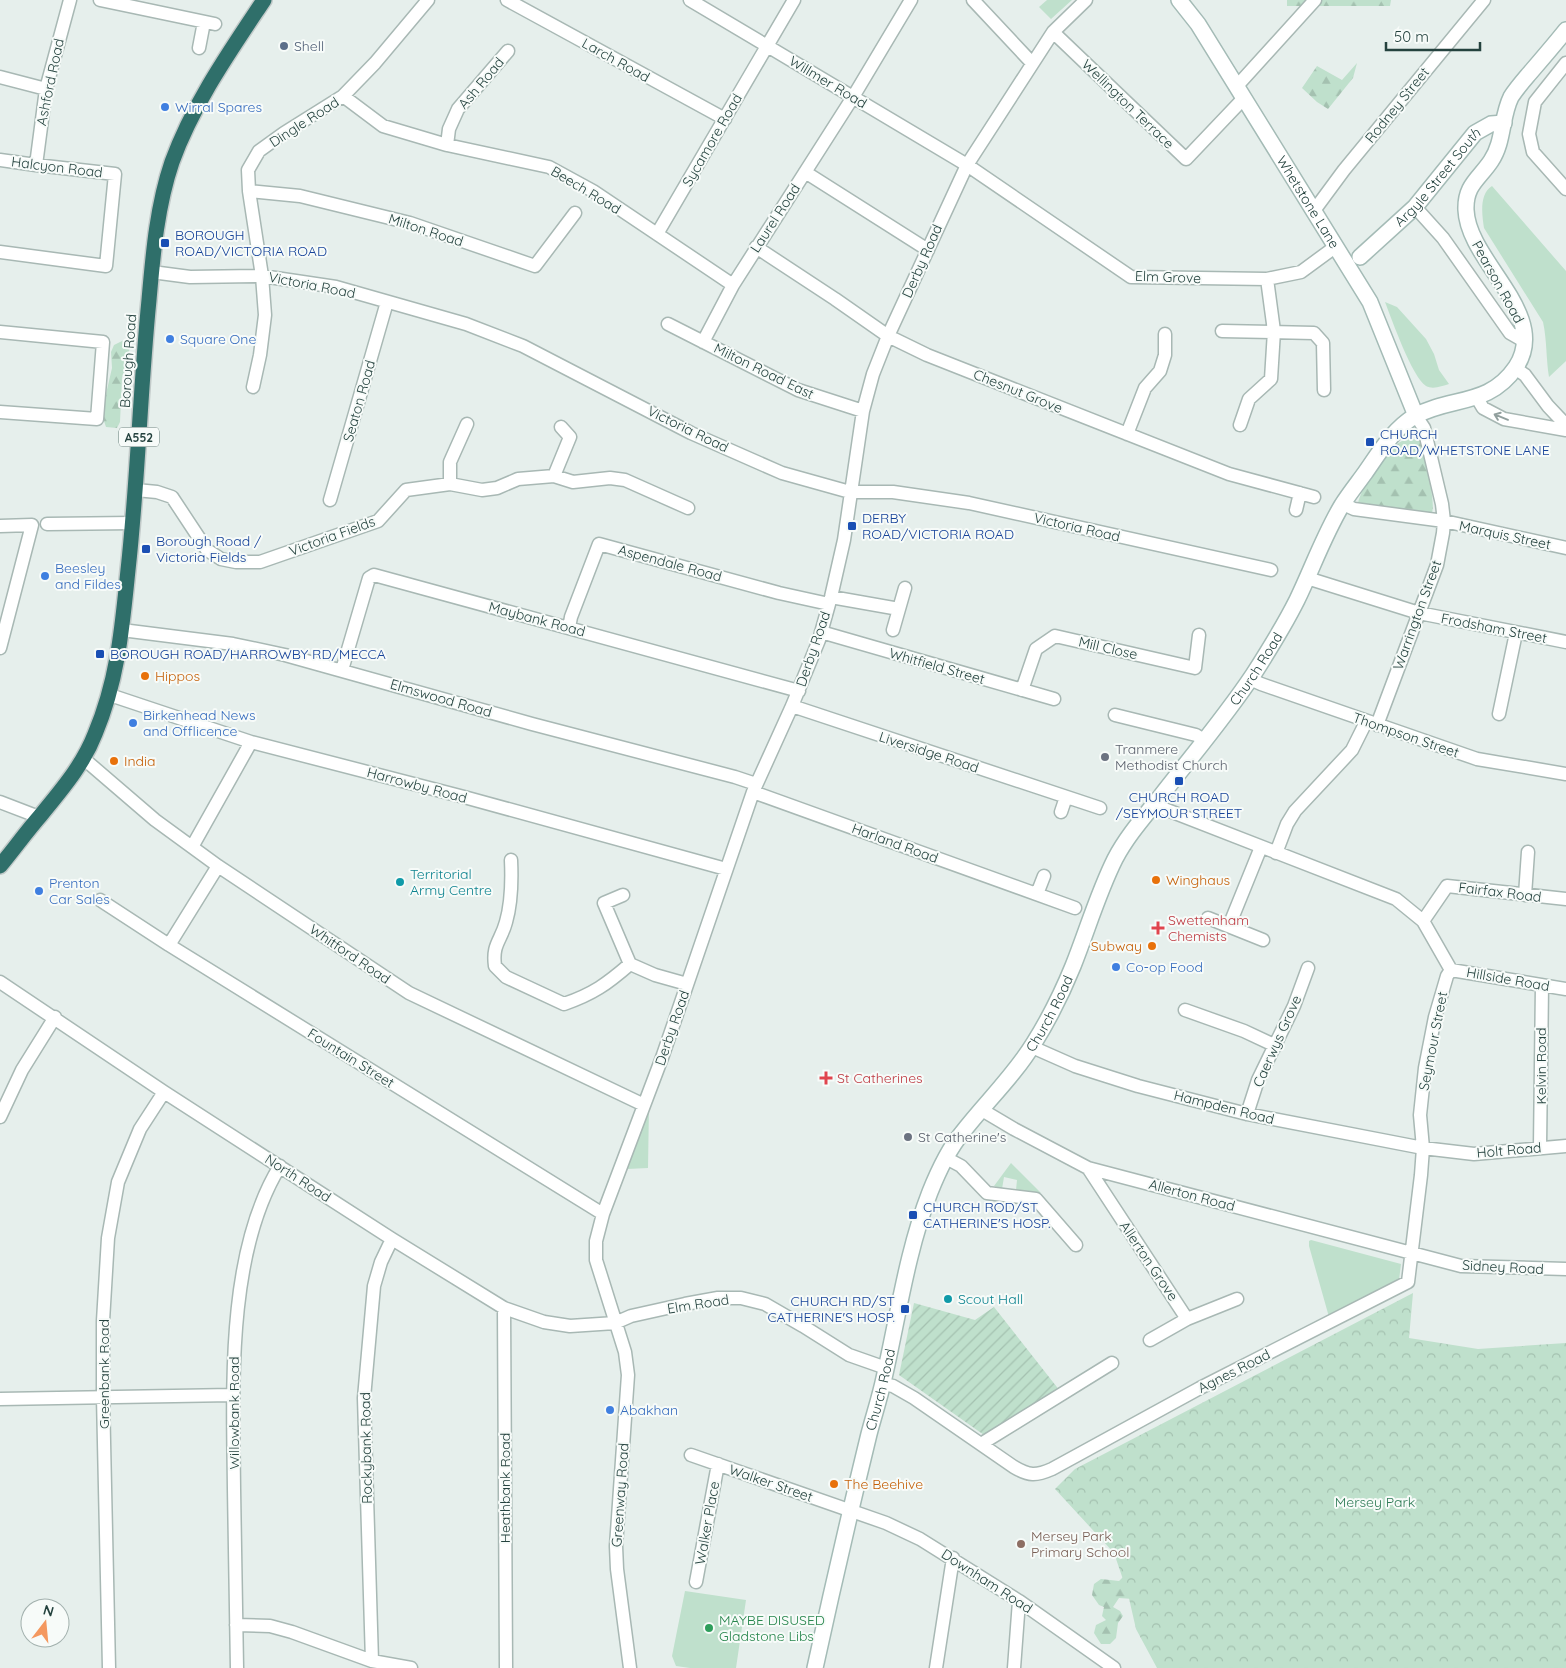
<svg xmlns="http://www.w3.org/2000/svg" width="1566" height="1668" viewBox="0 0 1566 1668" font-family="Quicksand,sans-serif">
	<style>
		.grass { fill: #bfe0cc }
		.forest { fill: url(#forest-firs) }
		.park { fill: url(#park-crowns) }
		.garden { fill: url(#garden-furrows) }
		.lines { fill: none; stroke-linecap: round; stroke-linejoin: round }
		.street-casing { stroke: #a8b8b4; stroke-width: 15 }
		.secondary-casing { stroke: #a4bbb6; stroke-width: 18 }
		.highway-casing { stroke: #c2cac9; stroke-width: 18 }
		.street { stroke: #fff; stroke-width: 12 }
		.secondary { stroke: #fff; stroke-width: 15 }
		.highway { stroke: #2f6f6a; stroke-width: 15 }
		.oneway { stroke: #92a09e }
		.service-dot { fill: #5c6f8a; stroke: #f7fbf9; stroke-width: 2 }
		.shop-dot { fill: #3f7fe0; stroke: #f7fbf9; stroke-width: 2 }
		.transit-dot { fill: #1a4fb4; stroke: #f7fbf9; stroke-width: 2 }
		.food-dot { fill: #e8710a; stroke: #f7fbf9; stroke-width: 2 }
		.worship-dot { fill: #6b7280; stroke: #f7fbf9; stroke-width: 2 }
		.culture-dot { fill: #0f9aa8; stroke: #f7fbf9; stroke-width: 2 }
		.health-dot { fill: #e0444e; stroke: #f7fbf9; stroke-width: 2 }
		.education-dot { fill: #8d6e63; stroke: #f7fbf9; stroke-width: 2 }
		.leisure-dot { fill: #2e9e5b; stroke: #f7fbf9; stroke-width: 2 }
		.labels { text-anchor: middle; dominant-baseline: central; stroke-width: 4; stroke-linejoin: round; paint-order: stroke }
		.shield { fill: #f7fbf9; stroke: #637a76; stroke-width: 1 }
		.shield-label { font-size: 12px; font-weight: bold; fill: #24423e }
		.service-label { font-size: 14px; fill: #4e5e75; stroke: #f7fbf9; text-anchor: start }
		.street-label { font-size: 14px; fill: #24423e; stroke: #f7fbf9 }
		.shop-label { font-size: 14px; fill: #366cbe; stroke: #f7fbf9; text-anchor: start }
		.transit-label { font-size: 14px; fill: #164399; stroke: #f7fbf9; text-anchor: start }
		.food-label { font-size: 14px; fill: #c56008; stroke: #f7fbf9; text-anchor: start }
		.worship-label { font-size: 14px; fill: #5b616d; stroke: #f7fbf9; text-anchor: start }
		.culture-label { font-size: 14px; fill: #0d838f; stroke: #f7fbf9; text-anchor: start }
		.health-label { font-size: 14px; fill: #be3a42; stroke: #f7fbf9; text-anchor: start }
		.park-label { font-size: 14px; fill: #2d7a55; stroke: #f7fbf9 }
		.education-label { font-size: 14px; fill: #785e54; stroke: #f7fbf9; text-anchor: start }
		.leisure-label { font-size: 14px; fill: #27864d; stroke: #f7fbf9; text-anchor: start }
	</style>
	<defs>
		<pattern id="forest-firs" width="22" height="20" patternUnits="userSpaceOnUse" patternTransform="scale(1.25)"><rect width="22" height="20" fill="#bfe0cc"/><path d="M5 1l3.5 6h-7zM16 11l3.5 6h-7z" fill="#a4c1b0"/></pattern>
		<pattern id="park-crowns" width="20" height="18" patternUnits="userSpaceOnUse" patternTransform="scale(1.25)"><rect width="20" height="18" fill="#bfe0cc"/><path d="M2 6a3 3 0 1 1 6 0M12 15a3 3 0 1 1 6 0" fill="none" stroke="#a4c1b0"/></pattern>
		<pattern id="garden-furrows" width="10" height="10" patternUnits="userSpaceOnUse" patternTransform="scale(1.25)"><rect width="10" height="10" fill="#bfe0cc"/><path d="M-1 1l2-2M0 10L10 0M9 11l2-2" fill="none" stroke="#a4c1b0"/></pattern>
	</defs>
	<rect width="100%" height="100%" fill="#e6efec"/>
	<!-- grass -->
	<path class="grass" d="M1047,0H1072L1051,19L1039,7Z
		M1492,186L1566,271V361L1549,377C1546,359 1547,340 1543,322L1484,228C1482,215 1479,194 1492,186Z
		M1385,302L1397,307L1426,339L1434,354L1439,370L1449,384C1442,386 1433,390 1426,386C1412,377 1392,320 1385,302Z
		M649,1106L648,1168L627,1169Z
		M1011,1163L1041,1193L1016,1190L1017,1180L1004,1177L1002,1189L994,1186Z
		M1311,1240L1401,1264L1399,1280L1329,1317L1309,1246V1241Z
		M685,1591L746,1600L736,1668H690L676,1666L672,1656Z"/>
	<!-- forest -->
	<path class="forest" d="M1287,0H1391L1390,6H1287Z
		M1357,63L1353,78L1328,109L1317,102L1302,88L1317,66L1342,80Z
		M124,340L130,343L128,363L122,377L120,422L117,428L106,427L103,418V407L112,368L111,352L114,345Z
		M1409,438L1420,441C1423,455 1438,504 1431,515L1358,504C1359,490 1389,447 1402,441C1404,439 1407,439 1409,438Z
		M1126,1574L1133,1599L1119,1598L1113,1607L1120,1611L1123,1616L1118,1623L1116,1638L1110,1644H1101L1094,1633L1096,1625L1106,1620L1102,1616L1104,1607L1099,1605L1092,1595L1094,1584L1101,1579L1119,1581Z"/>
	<!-- park -->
	<path class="park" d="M1413,1293L1409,1338L1478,1349L1566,1343V1668H1157L1136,1629L1128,1594L1114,1553L1055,1489L1075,1469Z"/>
	<!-- garden -->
	<path class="garden" d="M914,1303L975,1320L994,1307L1060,1391L984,1435L899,1375Z"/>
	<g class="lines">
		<defs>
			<path id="street" d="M100,0L215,24
				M507,0L725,119
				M690,0L967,165L1131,277L1267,279L1301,272L1335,247
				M973,0L1032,63
				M1053,32L1186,159L1244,98
				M199,48L204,22
				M1566,63L1535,102L1529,134L1533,152L1566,189
				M0,77L46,89
				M1237,86L1315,0
				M343,96L383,126L447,145L549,167L593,191L733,285
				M447,145L449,129L458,109L508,51
				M0,160L36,165L115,174L106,266L0,252
				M36,165L46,89L70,0
				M805,172L928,250
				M249,191L300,196L410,223L535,266L575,213
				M1415,207L1443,238L1510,333L1524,341
				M1313,212L1344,170L1484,0
				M657,234L794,0
				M756,247L835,299L888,336L927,355L1229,474L1314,497
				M152,272L190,277L262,276L336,287L466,324L523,346L691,433L782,473L850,492H893L969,503L1271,570
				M668,324L798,390L863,411
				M1222,331L1314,333L1323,343L1324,390
				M0,332L103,342L97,419L0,412
				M703,342L733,285L853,97L911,0
				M1515,368L1525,375L1548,406L1566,425
				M253,387L260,355L265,315L262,276L249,191L248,170L259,151L284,133L343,96L375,63L428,0
				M1477,398L1483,408L1504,419L1566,430
				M1240,425L1249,399L1271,379L1274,331L1267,279
				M1127,434L1145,388L1160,371L1165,355V334
				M554,476L570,437L561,427
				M450,484V462L467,424
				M136,490L157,492L172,497L207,550L221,559L236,562H260L378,521L406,490L450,484L482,490L497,488L518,479L554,476L573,482L610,478L625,480L688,508
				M330,500L387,302
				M1343,504L1354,509L1444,521L1566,548
				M1296,510L1300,493
				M47,524L133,523
				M0,526L32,525L0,648
				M1307,578L1419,613L1566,642
				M831,597L899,609
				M569,628L571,617L599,544L779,593L829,604
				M122,630L233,644L285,655L532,724L735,777L756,784
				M893,630L905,588
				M821,632L1054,699
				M342,670L369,578L374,575L799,691
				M1250,679L1261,684L1477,759L1566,774
				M1022,690L1036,649L1055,636L1195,668L1199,635
				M110,695L251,742L464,797L726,869
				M792,706L1100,808
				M1499,714L1516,633
				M1115,715L1196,735L1204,740
				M1377,725L1437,565L1443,533L1444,521L1442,504L1424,428L1416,416
				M84,759L155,820L218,866L409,993L644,1105
				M753,792L1075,908
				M0,802L39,817
				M1061,812L1066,797
				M192,847L251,742
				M1276,853L1287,824L1295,811L1352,750L1366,722
				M511,860C512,881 512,901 506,922C501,941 492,944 495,966L506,977L564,1004C593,994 607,984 630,964
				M1037,894L1044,876
				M623,895L604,903L630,964L655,975L687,984
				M1525,895L1528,852
				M100,900L169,945L603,1214
				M1208,918L1263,940
				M1423,921L1447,886L1566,899
				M1229,926L1261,847
				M169,945L218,866
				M1451,970L1566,989
				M0,982L164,1092L392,1239L504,1308L544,1322L570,1326L615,1323L631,1316L685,1304L718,1298H741L765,1304L803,1326L849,1355L886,1368
				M1185,1010L1244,1031L1276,1046
				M1032,1047L1075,1066L1138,1086L1247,1114L1423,1148L1474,1154L1566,1146
				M982,1110L1014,1129L1088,1168L1461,1266L1566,1269
				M1247,1114L1258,1080L1294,1006L1308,968
				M0,1117L22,1070L55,1017
				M1540,1147L1542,985
				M946,1158L961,1166L987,1193L1036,1199L1076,1245
				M1088,1168L1187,1319L1150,1340
				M504,1308L506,1668
				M1187,1319L1237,1299
				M883,1384L893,1386L914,1398L1014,1467C1029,1476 1036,1476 1052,1469L1200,1388L1408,1282L1421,1175L1423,1148L1420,1115L1425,1068L1435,1017L1447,976L1451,970L1423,921L1396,899L1162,808L1155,804
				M0,1399L232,1395
				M981,1444L1112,1363
				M691,1455L886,1523L920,1539L1019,1601L1114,1668
				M696,1582L718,1464
				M236,1625L270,1626L292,1632L372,1661L411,1668
				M372,1661L364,1398L374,1286L381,1262L392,1239
				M109,1668L103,1397V1321L108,1238L118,1182L140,1129L164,1092
				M237,1668C236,1608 235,1549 234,1489C233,1390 226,1253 280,1166
				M630,1668L617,1569L616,1546L628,1375L625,1352L596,1260V1241L603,1214L663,1055L753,792L792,706L819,640L831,597L844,540L863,411L873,374L888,336L967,165L1053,32L1086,0
				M936,1668L953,1558
				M1014,1668L1019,1601"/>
			<g id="secondary">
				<path id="s1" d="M1179,0L1198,24L1370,302L1416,416"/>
				<path id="s2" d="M1360,257L1415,207L1475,133L1491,124L1504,123"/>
				<path id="s3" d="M815,1668C832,1590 850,1512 869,1434C874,1415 880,1397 884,1378C898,1317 907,1251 930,1192C938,1172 948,1150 962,1133C985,1103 1014,1076 1034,1043C1049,1019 1062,993 1073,966C1087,931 1098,893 1115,859C1127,836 1144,817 1160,797C1191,757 1225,717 1253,675C1269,650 1284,626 1297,600C1312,569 1324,535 1342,505C1349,494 1357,484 1365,473C1379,453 1393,429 1415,416C1451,396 1489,407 1516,367C1551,314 1468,262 1466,210C1465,185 1479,179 1491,161C1504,142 1501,117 1511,97C1516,89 1523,81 1529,74C1541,60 1554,45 1566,30"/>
			</g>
			<path id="highway" d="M0,866C14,849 27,831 41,815C62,789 83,765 95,734C118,679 122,628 128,570C138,480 140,390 149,300C153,254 157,206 172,162C193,104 230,51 264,0"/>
		</defs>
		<!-- street casing -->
		<use href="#street" class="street-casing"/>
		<!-- secondary casing -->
		<use href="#secondary" class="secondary-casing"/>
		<!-- highway casing -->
		<use href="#highway" class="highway-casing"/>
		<!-- street -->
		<use href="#street" class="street"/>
		<!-- secondary -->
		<use href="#secondary" class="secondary"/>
		<!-- highway -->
		<use href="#highway" class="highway"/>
	</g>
	<!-- one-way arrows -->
	<defs><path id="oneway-shaft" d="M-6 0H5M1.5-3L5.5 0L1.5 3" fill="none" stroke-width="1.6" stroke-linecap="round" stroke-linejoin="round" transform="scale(1.25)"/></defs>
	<use class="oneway" href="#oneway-shaft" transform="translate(1501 417) rotate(-158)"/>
	<!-- markers -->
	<circle class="service-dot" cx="284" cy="46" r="5"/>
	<g class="shop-dot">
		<circle cx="165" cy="107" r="5"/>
		<circle cx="170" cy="339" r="5"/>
		<circle cx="45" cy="576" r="5"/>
		<circle cx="133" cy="723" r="5"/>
		<circle cx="39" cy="891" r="5"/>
		<circle cx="1116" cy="967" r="5"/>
		<circle cx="610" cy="1410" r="5"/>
	</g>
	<g class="transit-dot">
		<rect x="160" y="238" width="10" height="10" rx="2.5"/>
		<rect x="1365" y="437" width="10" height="10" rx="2.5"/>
		<rect x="847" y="521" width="10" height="10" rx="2.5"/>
		<rect x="141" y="544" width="10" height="10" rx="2.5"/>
		<rect x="95" y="649" width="10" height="10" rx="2.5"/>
		<rect x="1174" y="776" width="10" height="10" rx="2.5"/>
		<rect x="908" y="1210" width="10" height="10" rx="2.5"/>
		<rect x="900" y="1304" width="10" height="10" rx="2.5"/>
	</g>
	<g class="food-dot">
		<circle cx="145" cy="676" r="5"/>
		<circle cx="114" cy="761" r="5"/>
		<circle cx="1156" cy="880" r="5"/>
		<circle cx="1152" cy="946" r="5"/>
		<circle cx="834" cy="1484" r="5"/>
	</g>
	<g class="worship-dot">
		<circle cx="1105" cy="757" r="5"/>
		<circle cx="908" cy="1137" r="5"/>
	</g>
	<g class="culture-dot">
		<circle cx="400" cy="882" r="5"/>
		<circle cx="948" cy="1299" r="5"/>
	</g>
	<g class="health-dot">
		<path d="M1155.5 920.5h5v5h5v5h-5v5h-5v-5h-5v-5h5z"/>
		<path d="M823.5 1070.5h5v5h5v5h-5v5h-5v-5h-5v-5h5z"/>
	</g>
	<circle class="education-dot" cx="1021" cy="1544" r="5"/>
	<circle class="leisure-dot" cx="709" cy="1628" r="5"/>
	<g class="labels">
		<!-- shield labels -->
		<rect class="shield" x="119" y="427.5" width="40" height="19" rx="4"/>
		<g class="shield-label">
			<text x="139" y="437">A552</text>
		</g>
		<!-- service labels -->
		<g class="service-label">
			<text x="294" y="46">Shell</text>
		</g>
		<!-- street labels -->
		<g class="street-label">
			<text transform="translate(616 60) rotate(29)">Larch Road</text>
			<text transform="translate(50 82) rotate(-78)">Ashford Road</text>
			<text transform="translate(828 82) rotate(31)">Willmer Road</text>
			<text transform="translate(481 83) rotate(-50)">Ash Road</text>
			<text transform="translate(1128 104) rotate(44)">Wellington Terrace</text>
			<text transform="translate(1397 105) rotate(-51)">Rodney Street</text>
			<text transform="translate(304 122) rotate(-33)">Dingle Road</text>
			<text transform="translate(712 140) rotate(-60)">Sycamore Road</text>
			<text transform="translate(57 167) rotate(7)">Halcyon Road</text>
			<text stroke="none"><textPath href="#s2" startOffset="112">Argyle Street South</textPath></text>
			<text transform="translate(586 190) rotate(31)">Beech Road</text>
			<text stroke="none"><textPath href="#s1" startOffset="240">Whetstone Lane</textPath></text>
			<text transform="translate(775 218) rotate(-57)">Laurel Road</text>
			<text transform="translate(426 230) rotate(18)">Milton Road</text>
			<text transform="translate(922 261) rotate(-66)">Derby Road</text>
			<text transform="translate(1168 277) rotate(2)">Elm Grove</text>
			<text transform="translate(1498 282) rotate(61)">Pearson Road</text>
			<text transform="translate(312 285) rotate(11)">Victoria Road</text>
			<text transform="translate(128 361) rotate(-86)">Borough Road</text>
			<text transform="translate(764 371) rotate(26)">Milton Road East</text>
			<text transform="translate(1018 391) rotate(22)">Chesnut Grove</text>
			<text transform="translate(359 401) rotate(-74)">Seaton Road</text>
			<text transform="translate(688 429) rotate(26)">Victoria Road</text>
			<text transform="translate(1077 527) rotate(13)">Victoria Road</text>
			<text transform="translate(1505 535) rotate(12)">Marquis Street</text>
			<text transform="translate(332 536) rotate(-20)">Victoria Fields</text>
			<text transform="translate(670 563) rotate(15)">Aspendale Road</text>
			<text transform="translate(1417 615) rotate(-70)">Warrington Street</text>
			<text transform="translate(537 619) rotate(15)">Maybank Road</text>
			<text transform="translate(1494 628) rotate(11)">Frodsham Street</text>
			<text transform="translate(1108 648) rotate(13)">Mill Close</text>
			<text transform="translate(813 649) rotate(-71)">Derby Road</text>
			<text transform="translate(937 666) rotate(16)">Whitfield Street</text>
			<text stroke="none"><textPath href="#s3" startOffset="1111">Church Road</textPath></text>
			<text transform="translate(441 698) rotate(16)">Elmswood Road</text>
			<text transform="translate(1406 735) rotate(19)">Thompson Street</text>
			<text transform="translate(929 752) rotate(18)">Liversidge Road</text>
			<text transform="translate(417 785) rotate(15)">Harrowby Road</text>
			<text transform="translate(895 843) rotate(20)">Harland Road</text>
			<text transform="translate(1500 892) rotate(7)">Fairfax Road</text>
			<text transform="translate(350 954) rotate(34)">Whitford Road</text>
			<text transform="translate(1508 979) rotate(10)">Hillside Road</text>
			<text stroke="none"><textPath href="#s3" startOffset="706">Church Road</textPath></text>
			<text transform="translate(672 1028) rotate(-71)">Derby Road</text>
			<text transform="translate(1277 1041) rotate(-66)">Caerwys Grove</text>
			<text transform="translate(1433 1041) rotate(-79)">Seymour Street</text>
			<text transform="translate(351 1058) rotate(32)">Fountain Street</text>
			<text transform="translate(1541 1066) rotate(-90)">Kelvin Road</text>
			<text transform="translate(1224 1107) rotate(14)">Hampden Road</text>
			<text transform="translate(1509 1150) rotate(-5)">Holt Road</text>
			<text transform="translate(298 1178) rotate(33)">North Road</text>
			<text transform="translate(1192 1195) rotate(15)">Allerton Road</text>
			<text transform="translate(1149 1261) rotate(56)">Allerton Grove</text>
			<text transform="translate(1503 1267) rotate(3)">Sidney Road</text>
			<text transform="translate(698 1304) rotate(-9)">Elm Road</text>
			<text transform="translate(1234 1371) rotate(-27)">Agnes Road</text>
			<text transform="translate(104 1374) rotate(-90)">Greenbank Road</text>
			<text stroke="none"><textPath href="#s3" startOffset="286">Church Road</textPath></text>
			<text transform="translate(234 1413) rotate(-90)">Willowbank Road</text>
			<text transform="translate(366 1448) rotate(-91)">Rockybank Road</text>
			<text transform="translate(771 1483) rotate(19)">Walker Street</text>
			<text transform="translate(505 1488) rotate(-90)">Heathbank Road</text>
			<text transform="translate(620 1495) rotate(-86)">Greenway Road</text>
			<text transform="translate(707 1523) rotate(-80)">Walker Place</text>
			<text transform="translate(987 1581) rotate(33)">Downham Road</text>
		</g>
		<!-- shop labels -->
		<g class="shop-label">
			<text x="175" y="107">Wirral Spares</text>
			<text x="180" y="339">Square One</text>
			<text x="55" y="568">Beesley<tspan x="55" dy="16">and Fildes</tspan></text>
			<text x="143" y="715">Birkenhead News<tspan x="143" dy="16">and Offlicence</tspan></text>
			<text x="49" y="883">Prenton<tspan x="49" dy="16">Car Sales</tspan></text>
			<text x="1126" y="967">Co-op Food</text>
			<text x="620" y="1410">Abakhan</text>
		</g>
		<!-- transit labels -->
		<g class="transit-label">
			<text x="175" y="235">BOROUGH<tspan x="175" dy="16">ROAD/VICTORIA ROAD</tspan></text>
			<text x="1380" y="434">CHURCH<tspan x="1380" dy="16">ROAD/WHETSTONE LANE</tspan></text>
			<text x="862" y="518">DERBY<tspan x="862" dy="16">ROAD/VICTORIA ROAD</tspan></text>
			<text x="156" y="541">Borough Road /<tspan x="156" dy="16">Victoria Fields</tspan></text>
			<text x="110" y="654">BOROUGH ROAD/HARROWBY RD/MECCA</text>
			<text x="1179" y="797" text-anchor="middle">CHURCH ROAD<tspan x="1179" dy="16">/SEYMOUR STREET</tspan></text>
			<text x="923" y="1207">CHURCH ROD/ST<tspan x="923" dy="16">CATHERINE'S HOSP.</tspan></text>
			<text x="895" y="1301" text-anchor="end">CHURCH RD/ST<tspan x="895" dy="16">CATHERINE'S HOSP.</tspan></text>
		</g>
		<!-- food labels -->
		<g class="food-label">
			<text x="155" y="676">Hippos</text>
			<text x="124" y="761">India</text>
			<text x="1166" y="880">Winghaus</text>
			<text x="1142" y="946" text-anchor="end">Subway</text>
			<text x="844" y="1484">The Beehive</text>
		</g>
		<!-- worship labels -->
		<g class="worship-label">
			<text x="1115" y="749">Tranmere<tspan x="1115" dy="16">Methodist Church</tspan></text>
			<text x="918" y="1137">St Catherine's</text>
		</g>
		<!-- culture labels -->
		<g class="culture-label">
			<text x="410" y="874">Territorial<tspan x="410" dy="16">Army Centre</tspan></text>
			<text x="958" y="1299">Scout Hall</text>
		</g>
		<!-- health labels -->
		<g class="health-label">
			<text x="1168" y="920">Swettenham<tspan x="1168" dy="16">Chemists</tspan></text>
			<text x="837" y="1078">St Catherines</text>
		</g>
		<!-- park labels -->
		<g class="park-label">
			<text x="1375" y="1502">Mersey Park</text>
		</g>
		<!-- education labels -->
		<g class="education-label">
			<text x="1031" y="1536">Mersey Park<tspan x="1031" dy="16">Primary School</tspan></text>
		</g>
		<!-- leisure labels -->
		<g class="leisure-label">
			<text x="719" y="1620">MAYBE DISUSED<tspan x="719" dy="16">Gladstone Libs</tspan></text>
		</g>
	</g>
	<!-- north arrow -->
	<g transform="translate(45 1623) rotate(16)"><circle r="24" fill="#f7fbf9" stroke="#a3b1ae"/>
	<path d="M0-4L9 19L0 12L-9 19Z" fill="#f4985f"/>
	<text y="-8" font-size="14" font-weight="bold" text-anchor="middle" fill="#24423e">N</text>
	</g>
	<!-- scale -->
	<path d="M1386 42v8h94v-8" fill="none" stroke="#24423e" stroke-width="2.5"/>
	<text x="1394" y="42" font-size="15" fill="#24423e" stroke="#f7fbf9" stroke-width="4" paint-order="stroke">50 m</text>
</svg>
